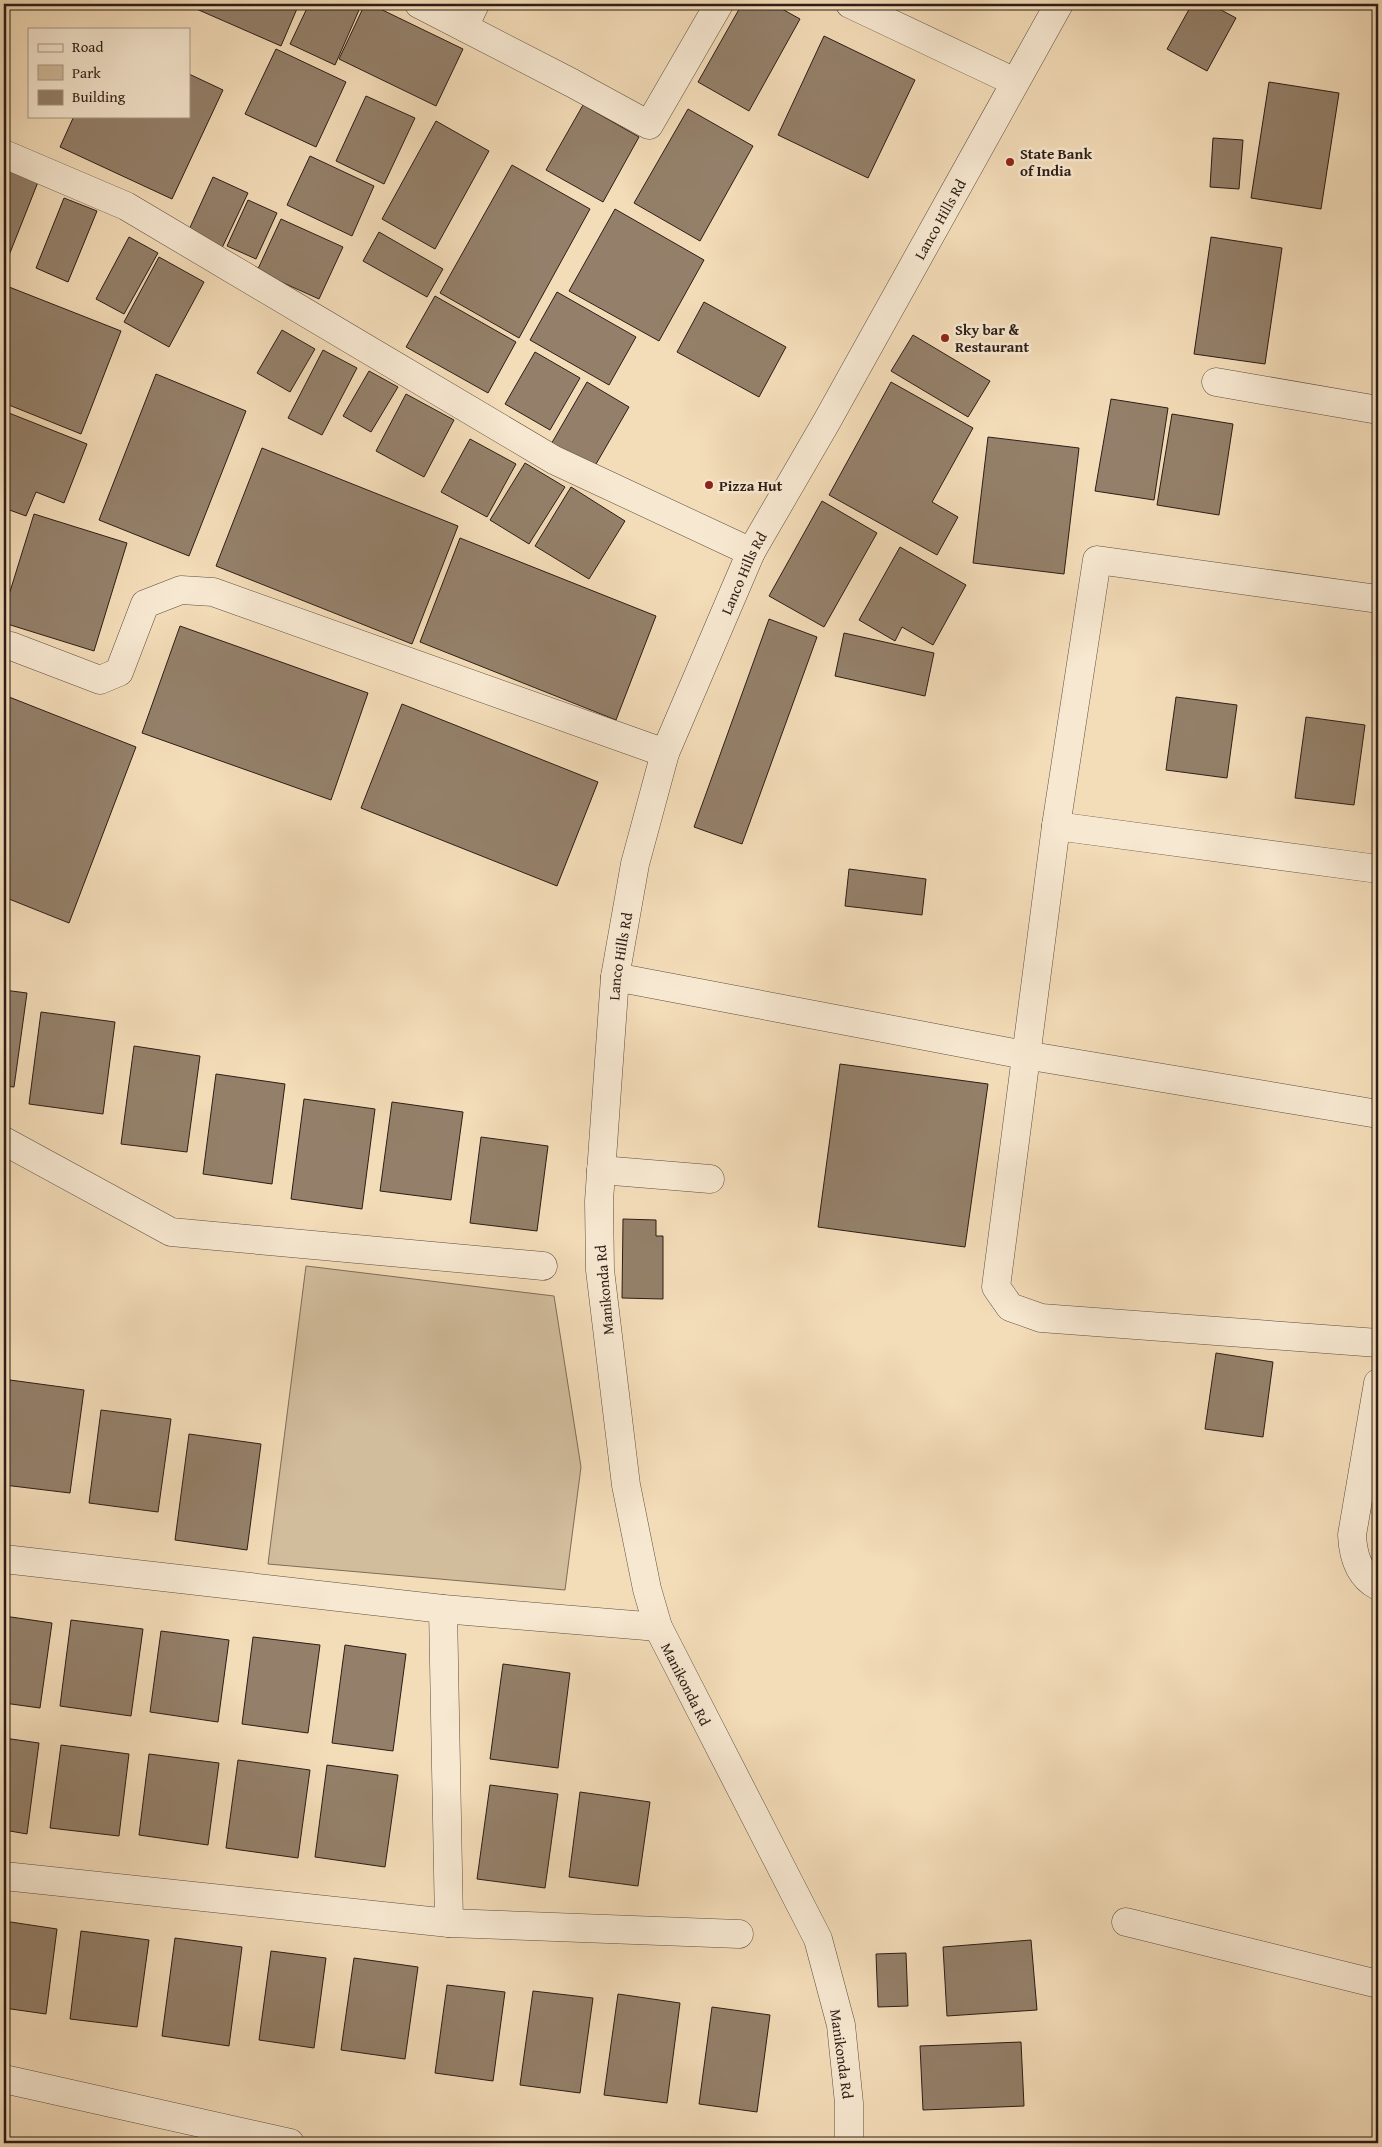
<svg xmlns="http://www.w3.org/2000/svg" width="1382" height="2147" viewBox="0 0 1382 2147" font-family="'Gentium Book Plus',serif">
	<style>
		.green { fill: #d1bc9c; stroke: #7f6c59 }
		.building { fill: #94806a; stroke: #2d1d16 }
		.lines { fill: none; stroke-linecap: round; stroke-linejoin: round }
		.minor-casing { stroke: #5e4d3e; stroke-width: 29 }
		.minor { stroke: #f7e8d1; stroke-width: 28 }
		.poi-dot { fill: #8f2418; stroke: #f7e8d1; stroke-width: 2 }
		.labels { text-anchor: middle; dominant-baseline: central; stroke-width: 5; stroke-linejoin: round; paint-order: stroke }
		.poi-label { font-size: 15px; font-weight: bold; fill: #2d1d16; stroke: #f7e8d1; text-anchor: start }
		.street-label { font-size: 15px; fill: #2d1d16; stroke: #f7e8d1 }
	</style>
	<rect width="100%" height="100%" fill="#f3dcb8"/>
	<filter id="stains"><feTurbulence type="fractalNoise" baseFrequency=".004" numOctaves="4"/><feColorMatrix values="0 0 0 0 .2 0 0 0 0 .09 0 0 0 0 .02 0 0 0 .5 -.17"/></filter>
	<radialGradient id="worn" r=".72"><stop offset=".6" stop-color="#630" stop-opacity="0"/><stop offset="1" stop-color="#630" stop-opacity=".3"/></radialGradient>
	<!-- green -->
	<path class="green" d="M306,1266L554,1296L581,1467L565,1590L268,1564Z"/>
	<!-- building -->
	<path class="building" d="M185,4H299L281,46Z
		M309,4H346L359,10L335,65L290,44Z
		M365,4H370L463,49L436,106L339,59Z
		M742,4H773L800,19L749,111L698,82Z
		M1192,4H1210L1236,18L1207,71L1167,49Z
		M824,36L915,80L868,178L778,135Z
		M276,49L346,82L316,147L245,114Z
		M189,74L223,90L172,199L60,147L74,116H189Z
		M1269,82L1339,93L1321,209L1251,198Z
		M366,96L415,118L384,184L336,161Z
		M583,105L639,137L603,202L546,170Z
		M688,109L753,146L700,241L634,203Z
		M436,121L489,151L435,249L382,219Z
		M1213,138L1243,140L1239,189L1210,187Z
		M310,156L374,186L352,236L287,205Z
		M512,165L590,209L519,338L440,293Z
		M4,168L38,182L6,263L4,262Z
		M213,177L248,193L221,250L187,234Z
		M64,198L97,211L68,282L36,268Z
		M248,200L277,213L256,259L227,246Z
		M615,209L704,260L659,341L569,291Z
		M281,219L343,247L319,299L257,271Z
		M379,232L443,269L427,297L363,261Z
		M129,237L158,253L124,314L96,299Z
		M1211,237L1282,248L1265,364L1194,354Z
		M159,257L204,282L169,347L124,322Z
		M4,285L121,331L81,434L4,403Z
		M557,292L636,337L609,385L530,340Z
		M435,296L516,342L488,393L406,347Z
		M704,302L786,347L759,397L677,352Z
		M282,330L315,349L290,392L257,373Z
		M913,335L990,381L968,417L891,371Z
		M323,350L357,368L322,435L288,418Z
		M535,352L580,378L550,430L505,404Z
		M369,371L398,387L371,432L343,416Z
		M156,374L246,411L189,556L99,520Z
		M587,382L629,407L592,471L550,446Z
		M891,382L973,428L932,502L958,517L937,555L829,495Z
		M406,394L454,420L424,477L376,451Z
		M1111,399L1168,408L1154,500L1095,491Z
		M4,411L87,444L64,503L36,492L26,516L4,508Z
		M1172,414L1233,424L1219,515L1157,505Z
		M988,437L1079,448L1064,574L973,563Z
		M470,439L516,464L487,517L441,492Z
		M262,448L458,526L412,644L216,566Z
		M525,463L565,487L529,544L490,520Z
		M571,487L625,521L589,579L535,546Z
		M822,501L877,533L824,627L769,596Z
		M34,514L127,543L94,651L4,623V611Z
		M460,538L656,616L616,720L420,642Z
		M900,547L966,585L933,645L902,627L895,641L859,620Z
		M769,619L817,637L742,844L694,827Z
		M180,626L368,693L331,800L142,733Z
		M844,633L934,653L925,696L835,676Z
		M4,695L136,747L69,923L4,897Z
		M1176,697L1237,705L1227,778L1166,770Z
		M402,704L598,782L557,886L361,808Z
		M1306,717L1365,725L1354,805L1295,798Z
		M849,869L926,879L922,915L845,906Z
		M4,990L27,993L14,1087L4,1086Z
		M41,1012L115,1022L103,1114L29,1104Z
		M134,1046L200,1056L187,1152L121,1144Z
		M840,1064L988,1084L965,1247L818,1227Z
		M216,1074L285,1084L272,1184L203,1174Z
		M304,1099L375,1109L362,1209L291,1199Z
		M392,1102L463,1112L451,1200L380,1191Z
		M481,1137L548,1146L537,1231L470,1223Z
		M623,1219L656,1220V1236H663V1299L622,1298Z
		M1216,1353L1273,1362L1263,1437L1205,1429Z
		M10,1380L84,1390L70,1493L4,1485V1424Z
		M101,1410L171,1419L158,1512L89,1503Z
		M189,1434L261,1444L247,1550L175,1540Z
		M4,1616L52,1623L40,1708L4,1703Z
		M71,1620L143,1629L131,1716L60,1706Z
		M161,1631L229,1640L218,1722L150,1712Z
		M253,1637L320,1645L308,1733L242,1724Z
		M345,1645L406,1654L393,1751L332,1743Z
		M503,1664L570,1673L558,1768L490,1759Z
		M4,1738L39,1743L27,1834L4,1830Z
		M61,1745L129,1754L119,1836L50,1828Z
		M149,1754L219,1763L208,1845L139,1835Z
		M238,1760L310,1770L298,1858L226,1848Z
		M327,1765L398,1775L385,1867L315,1857Z
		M490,1785L558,1794L545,1888L477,1879Z
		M580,1792L650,1802L638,1886L569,1877Z
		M4,1921L57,1929L46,2014L4,2008Z
		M81,1931L149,1940L137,2027L70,2019Z
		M175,1938L242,1947L229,2046L162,2036Z
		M1031,1940L1037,2010L947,2016L943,1947Z
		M271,1951L326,1958L314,2048L259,2040Z
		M906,1953L908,2006L878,2007L876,1954Z
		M354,1958L418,1967L405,2059L341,2050Z
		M447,1985L505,1992L493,2081L435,2073Z
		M533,1991L593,1998L580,2093L520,2085Z
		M618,1994L680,2003L667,2103L604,2095Z
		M712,2007L770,2015L757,2112L699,2104Z
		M1021,2042L1024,2106L923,2110L920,2046Z"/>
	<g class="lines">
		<defs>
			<g id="minor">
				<path d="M419,4L572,83L649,125L719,4"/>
				<path d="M850,4L1015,82"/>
				<path d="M464,27L475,4"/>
				<path d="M4,154L126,206L554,460L751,552"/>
				<path d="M1216,382L1378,410"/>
				<path d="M1378,599L1097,560L1056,826L1378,869"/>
				<path d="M11,646L100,680L119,672L145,604L181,590L213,592L665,753"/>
				<path d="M1056,826L996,1287L1010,1307L1041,1318L1378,1343"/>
				<path d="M615,977L1025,1055L1378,1114"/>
				<path d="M4,1141L171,1232L543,1266"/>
				<path d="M601,1170L710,1179"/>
				<path d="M1378,1383L1352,1535C1353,1556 1359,1576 1378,1586"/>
				<path d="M4,1559L443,1609L658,1627"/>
				<path d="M443,1609L449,1923"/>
				<path d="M4,1876L449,1923L739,1934"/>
				<path d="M1126,1922L1378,1984"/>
				<path d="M4,2079L290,2143"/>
				<path id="s1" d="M849,2143V2103L841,2025L818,1939L658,1627L647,1589L626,1485L600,1270L599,1201L615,977L635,864L665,753L751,552L827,421L1059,4"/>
			</g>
		</defs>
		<!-- minor casing -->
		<use href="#minor" class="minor-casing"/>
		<!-- minor -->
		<use href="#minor" class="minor"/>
	</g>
	<!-- markers -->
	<g class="poi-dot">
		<circle cx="1010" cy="162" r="5"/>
		<circle cx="945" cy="338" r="5"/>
		<circle cx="709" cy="485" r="5"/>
	</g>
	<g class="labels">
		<!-- poi labels -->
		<g class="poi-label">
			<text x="1020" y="153">State Bank<tspan x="1020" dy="17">of India</tspan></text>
			<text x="955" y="329">Sky bar &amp;<tspan x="955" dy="17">Restaurant</tspan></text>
			<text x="719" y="485">Pizza Hut</text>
		</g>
		<!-- street labels -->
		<g class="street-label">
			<text stroke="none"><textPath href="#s1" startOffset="2045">Lanco Hills Rd</textPath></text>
			<text stroke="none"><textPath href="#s1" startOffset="1640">Lanco Hills Rd</textPath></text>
			<text stroke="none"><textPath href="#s1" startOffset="1235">Lanco Hills Rd</textPath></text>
			<text transform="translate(604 1290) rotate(-95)">Manikonda Rd</text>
			<text transform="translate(686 1684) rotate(63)">Manikonda Rd</text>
			<text transform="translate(842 2054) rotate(82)">Manikonda Rd</text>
		</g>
	</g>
	<!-- margin -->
	<rect width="1382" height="2147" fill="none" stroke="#f3dcb8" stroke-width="20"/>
	<rect x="5" y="5" width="1372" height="2137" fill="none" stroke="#2d1d16" stroke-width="2.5"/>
	<rect x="10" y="10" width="1362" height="2127" fill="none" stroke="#2d1d16"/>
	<!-- legend -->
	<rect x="28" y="28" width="162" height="90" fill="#f7e8d1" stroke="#a69786"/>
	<rect x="38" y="44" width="25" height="8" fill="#f7e8d1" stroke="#a69786"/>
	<text x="72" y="52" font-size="15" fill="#2d1d16">Road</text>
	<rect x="38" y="65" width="25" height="15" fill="#d1bc9c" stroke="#a69786"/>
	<text x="72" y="78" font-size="15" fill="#2d1d16">Park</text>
	<rect x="38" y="90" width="25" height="15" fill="#94806a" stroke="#a69786"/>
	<text x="72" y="102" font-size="15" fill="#2d1d16">Building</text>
	<rect width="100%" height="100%" filter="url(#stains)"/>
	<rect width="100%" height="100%" fill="url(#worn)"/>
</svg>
